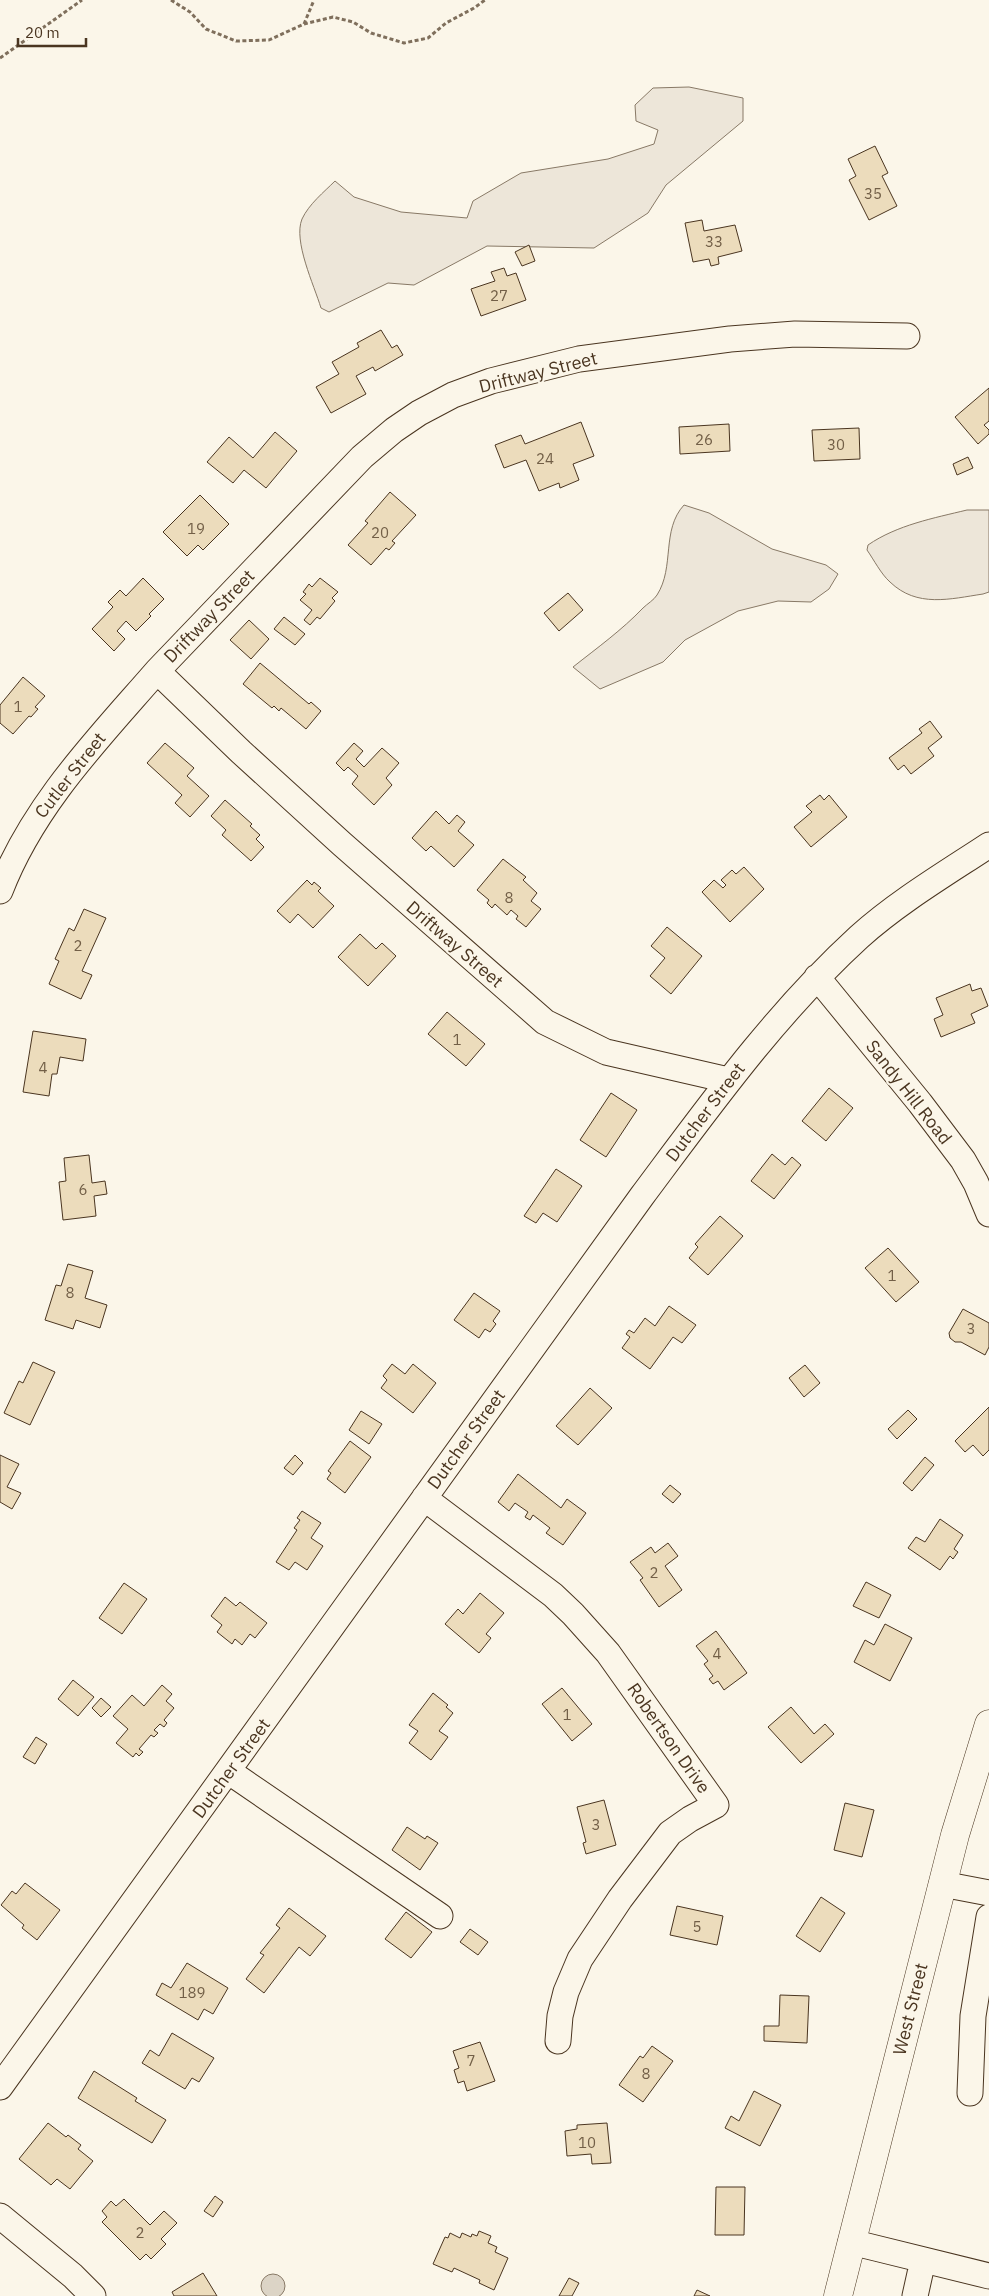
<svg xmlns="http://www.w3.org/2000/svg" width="989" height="2296" viewBox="0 0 989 2296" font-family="'IBM Plex Sans',sans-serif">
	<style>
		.green { fill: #ede6d9; stroke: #887966 }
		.water { fill: #dcd4c6; stroke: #887966 }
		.building { fill: #ecdcbc; stroke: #4a3520 }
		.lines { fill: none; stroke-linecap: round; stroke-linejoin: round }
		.minor-casing { stroke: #4a3520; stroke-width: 27 }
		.major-casing { stroke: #4a3520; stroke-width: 29 }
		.path { stroke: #7f6f5c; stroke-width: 3; stroke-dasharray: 4 2.5; stroke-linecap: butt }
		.minor { stroke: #fbf6e9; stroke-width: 25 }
		.major { stroke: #fbf6e9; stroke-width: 28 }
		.labels { text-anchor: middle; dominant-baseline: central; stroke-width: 4; stroke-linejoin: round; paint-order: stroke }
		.number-label { font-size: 15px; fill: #725f47 }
		.street-label { font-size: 18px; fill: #4a3520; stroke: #fbf6e9 }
	</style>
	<rect width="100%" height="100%" fill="#fbf6e9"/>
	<!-- green -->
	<path class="green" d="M689,87L743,98V121L666,185L648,213L594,248L487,246L414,285L388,283L329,312L321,308C314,285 293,241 302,219C309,204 324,192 335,181L354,197L401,212L467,218L473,201L521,173L608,159L654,144L658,130L636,121L635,105L653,88Z
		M684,505L709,513L772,549L826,565L838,574L829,589L811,602L778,601L738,611L685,640L663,662L600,689L573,667C597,648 622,630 643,608C647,604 654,600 657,595C675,567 661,530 684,505Z
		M967,510H989V592L983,594C950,599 917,608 890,582C881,574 874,560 867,550L868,545C897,525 934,518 967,510Z"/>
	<!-- water -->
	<path class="water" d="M261 2286a12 12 0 1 1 24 0a12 12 0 1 1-24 0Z"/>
	<!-- building -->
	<path class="building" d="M875,146L888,173L882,176L897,206L869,220L849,180L856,176L848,159Z
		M702,220L704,231L735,225L742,251L718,257L719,264L711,266L709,259L693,262L685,223Z
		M529,245L535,261L522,266L515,252Z
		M504,268L507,276L516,273L526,300L481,316L471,289L495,281L491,272Z
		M381,330L392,348L397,345L403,355L375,371L373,367L356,376L366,394L331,413L316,387L339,374L332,362L359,347L357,343Z
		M989,388V421L984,425L989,430V434L978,444L955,417Z
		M581,422L594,456L573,464L579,480L560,488L559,483L539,491L526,460L504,468L495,445L521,435L525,444Z
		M729,424L730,451L680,454L679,427Z
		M859,428L860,459L814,461L812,430Z
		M275,432L297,451L266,488L244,470L233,483L207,462L229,437L253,458Z
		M968,457L973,468L957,475L953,464Z
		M390,492L416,515L392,541L395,543L389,550L386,548L371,565L348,545L368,523L365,521Z
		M200,495L229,524L203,550L198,545L187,556L163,532Z
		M143,578L164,599L149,614L151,616L136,631L126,621L117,631L125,639L114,651L92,629L113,607L108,602L120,590L126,596Z
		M320,578L338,592L332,598L335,601L320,619L317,617L310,625L304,620L312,610L300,600L306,594L303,592L309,584L312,587Z
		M568,593L583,610L559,631L544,613Z
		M284,617L305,634L295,645L274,629Z
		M249,620L269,639L251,659L230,640Z
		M260,663L309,704L311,702L321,711L306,729L281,708L279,711L274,706L272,708L243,684Z
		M23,677L45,696L35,707L38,709L31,717L29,716L13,734L0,723V705Z
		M930,721L942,737L928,748L934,756L911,774L904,765L898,770L889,758L922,733L919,729Z
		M165,743L194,768L187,776L209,796L190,817L175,803L182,795L147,763Z
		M354,743L363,751L356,759L364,767L382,748L399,763L386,778L392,785L374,805L352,784L358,776L348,767L344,771L336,763Z
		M820,795L824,800L829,795L847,817L811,847L794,827L812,812L806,806Z
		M225,800L252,824L250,826L260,835L256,839L264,847L251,861L222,835L226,830L211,816Z
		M436,811L449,824L457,815L465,822L458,831L474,845L454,867L431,846L426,851L412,838Z
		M503,859L526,877L523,880L537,893L531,901L541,909L526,927L516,919L518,916L511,910L507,915L495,904L492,908L487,903L489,900L477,890Z
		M744,867L764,889L730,922L702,892L714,880L723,888L726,885L721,880L732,870L736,874Z
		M307,880L312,885L314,882L321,888L318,891L334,906L313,928L298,914L290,923L277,911Z
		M84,909L106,918L82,971L92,975L81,999L49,984L59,961L55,959L69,928L74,931Z
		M667,927L702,956L671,994L650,976L665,958L651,946Z
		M360,934L376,949L382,943L396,956L368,986L338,957Z
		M970,984L972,991L981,988L988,1006L971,1014L975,1023L941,1037L934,1019L943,1015L936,998Z
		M447,1012L485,1044L466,1066L428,1034Z
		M33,1031L86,1039L83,1061L60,1057L57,1074H52L49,1096L23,1092Z
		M829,1088L853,1108L826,1141L802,1121Z
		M611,1093L637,1110L606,1157L580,1140Z
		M772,1154L785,1165L792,1157L801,1165L774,1199L751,1181Z
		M89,1155L92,1183L105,1181L107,1194L94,1196L96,1216L63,1220L59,1182L66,1181L64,1158Z
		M556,1169L582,1186L557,1222L543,1213L536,1223L524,1216Z
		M720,1216L743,1236L708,1275L689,1258L698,1247L695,1244Z
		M888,1248L919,1282L896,1302L865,1268Z
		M68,1264L93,1271L85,1298L107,1305L100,1328L76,1320L73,1329L45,1320L56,1285L61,1286Z
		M474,1293L500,1311L493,1321L496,1324L490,1332L485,1329L479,1338L454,1320Z
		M669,1306L696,1325L682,1343L673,1337L650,1369L622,1348L630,1337L626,1334L629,1330L634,1333L645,1318L655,1326Z
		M963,1309L989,1323V1347L985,1355L961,1342H955L950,1338L949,1333Z
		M33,1362L55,1372L30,1425L4,1413L19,1381L23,1383Z
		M392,1364L405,1374L413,1364L436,1383L413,1413L381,1388L387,1380L383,1376Z
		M805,1365L820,1383L804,1397L789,1378Z
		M590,1388L612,1408L578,1445L556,1426Z
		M989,1407V1450L983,1456L973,1445L965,1452L955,1441Z
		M908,1410L917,1419L897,1439L888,1429Z
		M361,1411L382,1424L369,1444L349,1430Z
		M350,1441L371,1457L345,1493L327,1479L331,1473L328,1471Z
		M0,1455L19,1464L7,1487L21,1493L12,1509L0,1502Z
		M295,1455L303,1463L293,1475L284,1468Z
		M925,1457L934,1465L912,1491L903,1483Z
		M518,1474L561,1508L567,1499L586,1513L563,1545L546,1533L550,1528L533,1515L530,1520L525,1517L528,1512L515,1503L509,1511L498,1502Z
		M670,1485L681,1494L673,1503L662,1494Z
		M302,1511L321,1523L311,1538L323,1546L307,1570L295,1562L289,1570L276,1562L297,1530L294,1528L300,1520L297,1518Z
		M940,1519L963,1535L954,1549L958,1552L953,1559L950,1556L940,1570L908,1548L916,1537L925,1542Z
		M668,1543L678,1556L665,1566L682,1590L659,1607L640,1580L643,1578L630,1562L651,1547L655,1553Z
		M866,1582L891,1595L879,1618L853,1606Z
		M124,1583L147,1599L122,1634L99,1618Z
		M480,1593L504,1613L486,1634L491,1638L479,1653L445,1624L458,1609L463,1614Z
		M225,1597L236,1606L240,1602L267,1623L255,1638L250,1634L242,1645L235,1639L232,1644L217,1632L222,1625L211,1616Z
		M885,1624L912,1638L890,1681L854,1662L865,1640L874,1645Z
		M716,1631L747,1673L724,1690L718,1681L713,1684L709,1679L713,1676L704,1664L708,1661L696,1646Z
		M73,1680L94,1697L78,1716L58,1699Z
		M162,1685L172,1694L166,1701L174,1708L164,1720L167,1723L164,1727L160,1724L154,1730L158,1733L154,1737L151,1735L139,1749L143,1752L139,1756L136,1753L133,1757L116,1743L128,1729L113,1716L132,1695L144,1706Z
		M562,1688L592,1724L572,1741L542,1704Z
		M433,1693L448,1705L446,1707L453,1713L439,1731L448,1737L431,1760L409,1743L418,1731L409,1725Z
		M101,1698L111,1707L101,1717L92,1708Z
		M791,1707L814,1734L825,1724L834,1734L801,1763L768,1727Z
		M36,1737L47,1744L35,1764L23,1757Z
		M604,1800L616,1845L586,1854L583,1843L586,1842L577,1807Z
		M845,1803L874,1810L862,1857L834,1850Z
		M407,1827L425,1839L427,1836L438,1843L420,1870L392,1850Z
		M25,1883L60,1910L37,1940L22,1928L24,1925L1,1905L12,1891L16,1894Z
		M821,1897L845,1913L820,1952L796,1936Z
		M677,1906L723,1916L717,1945L670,1935Z
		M289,1908L326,1936L310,1956L299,1947L264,1993L246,1979L264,1955L260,1953L280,1928L276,1925Z
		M406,1912L432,1932L411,1958L385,1939Z
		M470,1929L488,1942L478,1955L460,1942Z
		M187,1963L228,1988L213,2014L204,2009L198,2020L156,1995L162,1983L171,1988Z
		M780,1995L809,1996L807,2043L764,2041V2026H779Z
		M172,2033L214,2058L199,2082L192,2078L185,2089L142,2063L150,2050L159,2056Z
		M480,2042L495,2081L467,2091L464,2081L458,2083L454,2070L459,2068L453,2051Z
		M652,2046L673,2061L643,2102L619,2085L640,2056L643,2058Z
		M94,2071L137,2098L135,2101L166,2120L152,2143L78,2098Z
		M754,2091L781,2105L760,2146L725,2128L731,2116L739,2121Z
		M48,2123L66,2137L68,2135L81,2145L78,2149L93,2161L70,2189L57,2179L51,2185L19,2159Z
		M607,2123L611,2163L592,2164L591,2154L567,2156L565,2131L577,2129V2125Z
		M716,2187H745L744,2235H715Z
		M215,2196L223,2202L213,2217L204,2211Z
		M124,2199L150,2225L164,2211L177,2223L161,2239L166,2244L151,2259L146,2254L140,2260L102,2222L107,2217L102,2211L111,2201L116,2206Z
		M479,2231L491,2236L488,2243L497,2247L495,2252L508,2258L494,2290L479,2283L480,2280L454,2268L452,2272L433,2264L445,2237L448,2238L450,2233L460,2238L462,2233L471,2237L472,2234L477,2236Z
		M203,2273L217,2296H174L172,2292Z
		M569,2278L579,2283L572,2296H559Z
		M697,2290L710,2296H694Z"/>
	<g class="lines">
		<defs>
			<path id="minor" d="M0,891C33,805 98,739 157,671
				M817,977L920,1103L963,1160L976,1183L989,1214
				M728,1080L606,1052L545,1022L342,844L241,752L157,671L362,457L394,430L419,413L453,395L491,381L579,359L730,339L795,334L907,336
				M424,1498L553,1595L573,1614L608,1653L716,1805L690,1819L670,1833L620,1899L580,1959L566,1992L560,2016L558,2041
				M228,1771L440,1916
				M942,1884L989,1893
				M0,2087L642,1196C710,1105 775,1014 859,937C898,902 945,874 989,845
				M970,2093L973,2016L989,1917
				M0,2216L73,2276L93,2296
				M851,2242L989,2276
				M915,2296L923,2260"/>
			<path id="major" d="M838,2296L955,1835L989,1724"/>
		</defs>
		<!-- minor casing -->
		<use href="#minor" class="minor-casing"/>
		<!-- major casing -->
		<use href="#major" class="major-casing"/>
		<!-- path -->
		<path class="path" d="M171,0L190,12L206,29L236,41L269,40L304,24L333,17L353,22L371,33L404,43L428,38L446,23L474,8L485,0
			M304,24L314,0
			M0,58L82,0"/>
		<!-- minor -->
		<use href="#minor" class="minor"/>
		<!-- major -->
		<use href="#major" class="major"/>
	</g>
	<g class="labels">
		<!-- number labels -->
		<g class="number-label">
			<text x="873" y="193">35</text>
			<text x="714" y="241">33</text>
			<text x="499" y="295">27</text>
			<text x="704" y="439">26</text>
			<text x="836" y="444">30</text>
			<text x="545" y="458">24</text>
			<text x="196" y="528">19</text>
			<text x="380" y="532">20</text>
			<text x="18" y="706">1</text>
			<text x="509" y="897">8</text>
			<text x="78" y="945">2</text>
			<text x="457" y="1039">1</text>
			<text x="43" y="1067">4</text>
			<text x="83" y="1189">6</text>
			<text x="892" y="1275">1</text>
			<text x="70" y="1292">8</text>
			<text x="971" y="1328">3</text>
			<text x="654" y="1572">2</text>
			<text x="717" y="1653">4</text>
			<text x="567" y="1714">1</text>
			<text x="596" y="1824">3</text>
			<text x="697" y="1926">5</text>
			<text x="192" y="1992">189</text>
			<text x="471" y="2060">7</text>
			<text x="646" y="2073">8</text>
			<text x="587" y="2142">10</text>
			<text x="140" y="2232">2</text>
		</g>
		<!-- street labels -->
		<g class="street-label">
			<text transform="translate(538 372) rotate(-14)">Driftway Street</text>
			<text transform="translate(209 616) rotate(-46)">Driftway Street</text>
			<text transform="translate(70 775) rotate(-52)">Cutler Street</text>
			<text transform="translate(455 944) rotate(41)">Driftway Street</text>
			<text transform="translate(909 1092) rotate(52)">Sandy Hill Road</text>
			<text transform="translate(705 1112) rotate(-53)">Dutcher Street</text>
			<text transform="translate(466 1439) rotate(-54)">Dutcher Street</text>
			<text transform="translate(669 1738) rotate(55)">Robertson Drive</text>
			<text transform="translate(231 1768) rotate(-54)">Dutcher Street</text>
			<text transform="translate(910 2009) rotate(-76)">West Street</text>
		</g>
	</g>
	<!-- scale -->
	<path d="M18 38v8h68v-8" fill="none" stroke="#4a3520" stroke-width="2.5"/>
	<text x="25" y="38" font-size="15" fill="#4a3520" stroke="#fbf6e9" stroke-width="4" paint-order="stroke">20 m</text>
</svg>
